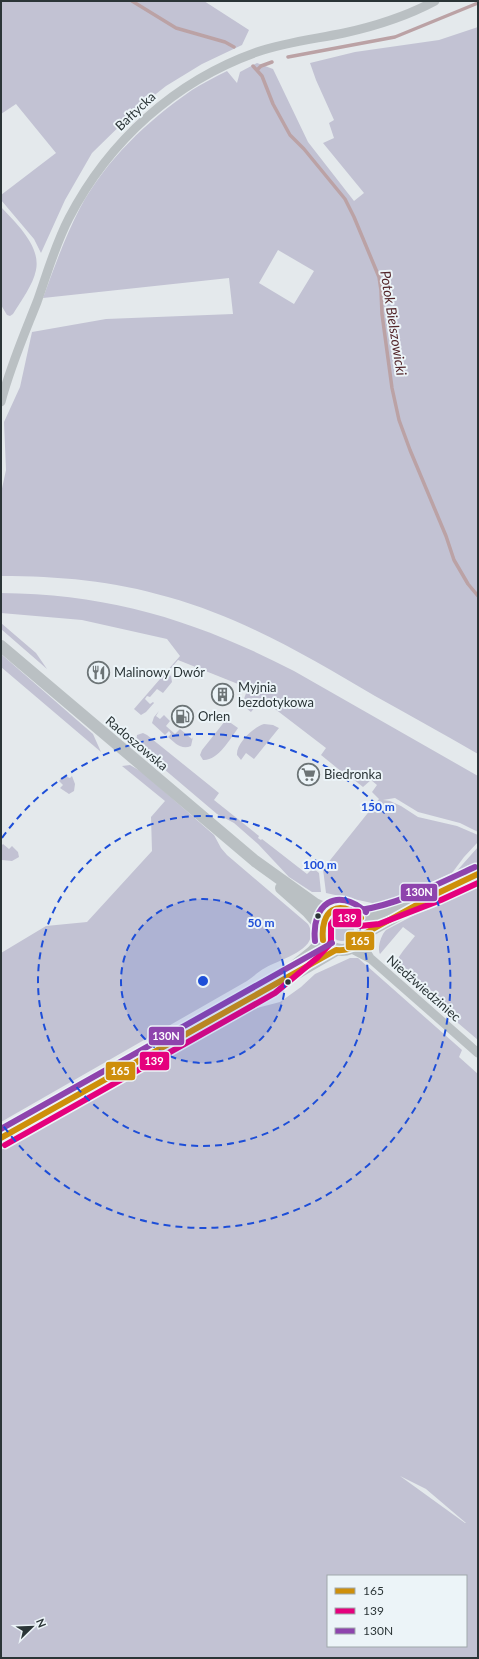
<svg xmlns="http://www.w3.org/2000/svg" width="479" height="1659" viewBox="0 0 479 1659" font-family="Lato,sans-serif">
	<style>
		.green { fill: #c2c2d3; fill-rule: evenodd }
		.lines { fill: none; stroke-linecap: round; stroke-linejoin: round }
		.stream { stroke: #bba2a5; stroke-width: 3.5 }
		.minor { stroke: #bac0c3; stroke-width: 9 }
		.tertiary { stroke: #bac0c3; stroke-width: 12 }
		.bus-1-casing { stroke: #ecf4f8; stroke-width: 9 }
		.bus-2-casing { stroke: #ecf4f8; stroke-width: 9 }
		.bus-3-casing { stroke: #ecf4f8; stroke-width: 9 }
		.bus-1 { stroke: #ce8f0b; stroke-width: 6 }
		.bus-2 { stroke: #e5007d; stroke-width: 6 }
		.bus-3 { stroke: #8e44ad; stroke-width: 6 }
		.ring { fill: none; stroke: #1d4ed8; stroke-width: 2; stroke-dasharray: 7 5 }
		.bus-dot { fill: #2b3537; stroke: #ecf4f8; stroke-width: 1.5 }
		.labels { text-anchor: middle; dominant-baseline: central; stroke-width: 4; stroke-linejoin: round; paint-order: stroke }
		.street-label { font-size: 13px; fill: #2b3537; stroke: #ecf4f8 }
		.poi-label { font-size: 13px; fill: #2b3537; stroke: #ecf4f8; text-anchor: start }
		.water-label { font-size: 14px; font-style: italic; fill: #532529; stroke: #ecf4f8 }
		.centre { fill: #1d4ed8; stroke: #ecf4f8; stroke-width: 2 }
		.ring-label { font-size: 12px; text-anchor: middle; font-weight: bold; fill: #1d4ed8; stroke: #ecf4f8; stroke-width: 4; stroke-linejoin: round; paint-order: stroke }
		.line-badge { stroke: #ecf4f8; stroke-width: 1.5 }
		.badge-label { font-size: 11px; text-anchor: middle; font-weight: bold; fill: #fff }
	</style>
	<rect width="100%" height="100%" fill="#e4e9ec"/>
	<!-- green -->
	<path class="green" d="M1,1H204L249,30L242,45L202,64L166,86L137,109L92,153L65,200L41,253L34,239L1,200V195L56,153L16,104L1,114Z
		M478,27V754C444,734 409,715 375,696C309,657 243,618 168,597C113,581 59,576 1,576V493L6,470L4,422L20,387L32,332L106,319L233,314L229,278L43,298C54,268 65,237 80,208C106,160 147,121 192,90C203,83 215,77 227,71L237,83L240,72L257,63L273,69L308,142L354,201L364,193L323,143L334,138L329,123L334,120L316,80L310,63L355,52L439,40ZM278,250L314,271L294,304L259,283Z
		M1,207C16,223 41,246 36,270C33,285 21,301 13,314L10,316L7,315L1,305Z
		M1,593C111,594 197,621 294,671L478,776V832L460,823L418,812L395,798L383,800L390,801L401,806L418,817L457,826L478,835V842L464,857L452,873L381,905L326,893L323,869L379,799L372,792L377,785L371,780L363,787L343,771L342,772L321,755L326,748L262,699L251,712C239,703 244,701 248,688L178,660L167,673L171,676L172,682L163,693L157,689L150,697L147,696L145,699L150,704L153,702L154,703L146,712L141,715L134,709L180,656L167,639L82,620L1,613Z
		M1,623L36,653L47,669L1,629Z
		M1,654L93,734L101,752L1,667Z
		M159,711L156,716L160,719L164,715L170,721L166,726L175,734L180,729L192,739L193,737L191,746C181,750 175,743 168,737L171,734L169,731L165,735L152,723L154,717Z
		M225,721H228L238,728C230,739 218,761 203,760L200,755L202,750Z
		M264,724L273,725L279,728L254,759L246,753L241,760L237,755C236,743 254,727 264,724Z
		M143,733L147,735L219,793L214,800L259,836L258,838L261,840L262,839L307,874L313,868L319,873L321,892H312L289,877L258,844L234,823L217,814L138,747L136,744L137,735Z
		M130,765L142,772L214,835L221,848L227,855L308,924C323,949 280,959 265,968C259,971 253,977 247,981L1,1122V953L46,926L87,922L152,851L151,817L165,801L122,766Z
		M67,777L70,778L72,776L75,784L74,791L69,794L60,788L63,785L59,781L62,777Z
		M3,844L9,849L12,846L18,852L19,857L12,861L2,860L1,846Z
		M478,847V862L455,873Z
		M478,886V1040L392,967L403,951L415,936L403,927L380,954C377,948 381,935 386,930L437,903H439Z
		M330 929a12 12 0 1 1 24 0a12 12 0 1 1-24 0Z
		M350,958H358L462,1050L459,1057L478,1074V1658H1V1150L245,1011L280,1002L301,987L315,974ZM400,1476L426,1489L466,1523H465ZM328,1576H466V1646H328Z"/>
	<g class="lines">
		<!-- stream -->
		<path class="stream" d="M132,1L176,28L225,42L234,47
			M288,57L395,37L478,3
			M253,66L262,76L273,104L290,135L304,149L345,199L354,217L379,277L381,290L382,314L392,388L399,420L410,450L446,536L454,560L468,584L478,596
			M257,70L261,66L272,62"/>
		<!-- minor -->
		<path class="minor" d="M1,402C10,367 24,335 37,302C47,274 55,245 69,218C109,141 175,81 257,52C286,42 315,39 344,33C376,26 407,16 435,1
			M360,942L370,958
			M352,949L371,959L478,1053"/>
		<!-- tertiary -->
		<path class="tertiary" d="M1,646L255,861L315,904L331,911
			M281,888L308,912L321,927
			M321 929a21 21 0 1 1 42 0a21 21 0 1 1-42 0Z
			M361,918L377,916L438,893L478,874
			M364,934L402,913
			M287,972L312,952L323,940
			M1,1138L270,986L290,977L336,950"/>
		<defs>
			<path id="bus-1" d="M323,940C320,911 338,897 361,918
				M1,1138L336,950C349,951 359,947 364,934L438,893L478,874"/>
			<path id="bus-2" d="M5,1145L275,993L317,958L329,945L331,941V924L336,917L344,916L360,926L379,924L441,900L478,883"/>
			<path id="bus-3" d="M360,910C397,905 440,883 475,867
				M315,941C311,904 337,886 366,912
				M1,1129L332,943"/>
		</defs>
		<!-- bus-1 casing -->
		<use href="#bus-1" class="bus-1-casing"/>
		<!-- bus-2 casing -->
		<use href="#bus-2" class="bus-2-casing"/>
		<!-- bus-3 casing -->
		<use href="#bus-3" class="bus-3-casing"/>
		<!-- bus-1 -->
		<use href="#bus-1" class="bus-1"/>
		<!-- bus-2 -->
		<use href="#bus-2" class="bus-2"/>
		<!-- bus-3 -->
		<use href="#bus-3" class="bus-3"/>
	</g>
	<!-- distance rings -->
	<circle cx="203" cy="981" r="82" fill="#1d4ed8" fill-opacity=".12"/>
	<g class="ring">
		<circle cx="203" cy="981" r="82"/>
		<circle cx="203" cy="981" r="165"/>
		<path d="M2 838A247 247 0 1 1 2 1124"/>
	</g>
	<!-- icons -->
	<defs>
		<symbol id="restaurant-ring" viewBox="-11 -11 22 22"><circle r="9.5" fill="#ecf4f8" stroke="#6c7476" stroke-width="1.5"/><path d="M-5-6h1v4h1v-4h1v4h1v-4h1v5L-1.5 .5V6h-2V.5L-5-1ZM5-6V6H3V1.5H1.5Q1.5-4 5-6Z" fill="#6c7476"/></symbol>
		<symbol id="building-ring" viewBox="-11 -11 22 22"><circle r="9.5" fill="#ecf4f8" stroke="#6c7476" stroke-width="1.5"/><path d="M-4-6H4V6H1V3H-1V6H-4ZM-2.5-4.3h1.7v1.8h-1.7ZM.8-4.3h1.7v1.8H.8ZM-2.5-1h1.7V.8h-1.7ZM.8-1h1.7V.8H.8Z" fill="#6c7476"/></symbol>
		<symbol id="fuel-ring" viewBox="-11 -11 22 22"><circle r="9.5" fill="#ecf4f8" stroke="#6c7476" stroke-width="1.5"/><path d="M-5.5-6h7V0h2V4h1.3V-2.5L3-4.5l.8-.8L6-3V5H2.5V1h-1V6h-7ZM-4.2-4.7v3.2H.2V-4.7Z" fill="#6c7476"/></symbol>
		<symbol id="supermarket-ring" viewBox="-11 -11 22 22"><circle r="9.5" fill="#ecf4f8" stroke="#6c7476" stroke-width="1.5"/><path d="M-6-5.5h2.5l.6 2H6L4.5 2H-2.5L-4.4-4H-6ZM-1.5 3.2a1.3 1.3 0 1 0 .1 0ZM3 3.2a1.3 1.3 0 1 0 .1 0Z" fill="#6c7476"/></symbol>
	</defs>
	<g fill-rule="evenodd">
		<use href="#restaurant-ring" x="86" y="660" width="25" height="25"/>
		<use href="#building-ring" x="210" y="682" width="25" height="25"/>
		<use href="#fuel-ring" x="170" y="704" width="25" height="25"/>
		<use href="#supermarket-ring" x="296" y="762" width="25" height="25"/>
	</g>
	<!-- markers -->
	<g class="bus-dot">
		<circle cx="318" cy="916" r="3.5"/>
		<circle cx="288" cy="982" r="3.5"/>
	</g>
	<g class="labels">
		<!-- street labels -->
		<g class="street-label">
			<text transform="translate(135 111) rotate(-43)">Bałtycka</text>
			<text transform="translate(137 743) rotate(40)">Radoszowska</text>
			<text transform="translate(424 988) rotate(41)">Niedźwiedziniec</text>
		</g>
		<!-- poi labels -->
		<g class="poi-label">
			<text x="114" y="672">Malinowy Dwór</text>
			<text x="238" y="687">Myjnia<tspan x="238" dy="15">bezdotykowa</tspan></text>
			<text x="198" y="716">Orlen</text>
			<text x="324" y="774">Biedronka</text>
		</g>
		<!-- water labels -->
		<g class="water-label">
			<text transform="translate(394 323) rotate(81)">Potok Bielszowicki</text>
		</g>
	</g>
	<circle cx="203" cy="981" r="6" class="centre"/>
	<g class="ring-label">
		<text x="378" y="811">150 m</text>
		<text x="320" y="869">100 m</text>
		<text x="261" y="927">50 m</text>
	</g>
	<g class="line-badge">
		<rect x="400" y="883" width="38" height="19" rx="4" fill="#8e44ad"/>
		<rect x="332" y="908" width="30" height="20" rx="4" fill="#e5007d"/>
		<rect x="345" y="931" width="30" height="20" rx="4" fill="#ce8f0b"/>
		<rect x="148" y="1026" width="37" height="20" rx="4" fill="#8e44ad"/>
		<rect x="139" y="1051" width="31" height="20" rx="4" fill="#e5007d"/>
		<rect x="105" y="1061" width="31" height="20" rx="4" fill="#ce8f0b"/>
	</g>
	<g class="badge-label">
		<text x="419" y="896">130N</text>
		<text x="347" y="922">139</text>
		<text x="360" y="945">165</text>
		<text x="166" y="1040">130N</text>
		<text x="154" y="1065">139</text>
		<text x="120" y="1075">165</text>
	</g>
	<!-- border -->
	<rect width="479" height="1659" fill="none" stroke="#2b3537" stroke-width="4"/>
	<!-- legend -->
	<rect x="327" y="1575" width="140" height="72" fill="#ecf4f8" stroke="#9fa8ab"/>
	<rect x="335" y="1588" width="20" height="6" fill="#ce8f0b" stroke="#9fa8ab"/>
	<text x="363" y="1595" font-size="12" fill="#2b3537">165</text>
	<rect x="335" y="1608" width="20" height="6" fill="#e5007d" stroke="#9fa8ab"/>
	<text x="363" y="1615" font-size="12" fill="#2b3537">139</text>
	<rect x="335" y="1628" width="20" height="6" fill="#8e44ad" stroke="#9fa8ab"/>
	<text x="363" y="1635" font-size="12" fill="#2b3537">130N</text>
	<!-- north arrow -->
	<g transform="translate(32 1627) rotate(67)" stroke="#ecf4f8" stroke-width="3" paint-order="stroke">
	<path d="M0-3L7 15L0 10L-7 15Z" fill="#2b3537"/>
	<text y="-6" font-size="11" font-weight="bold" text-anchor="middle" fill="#2b3537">N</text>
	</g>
</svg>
